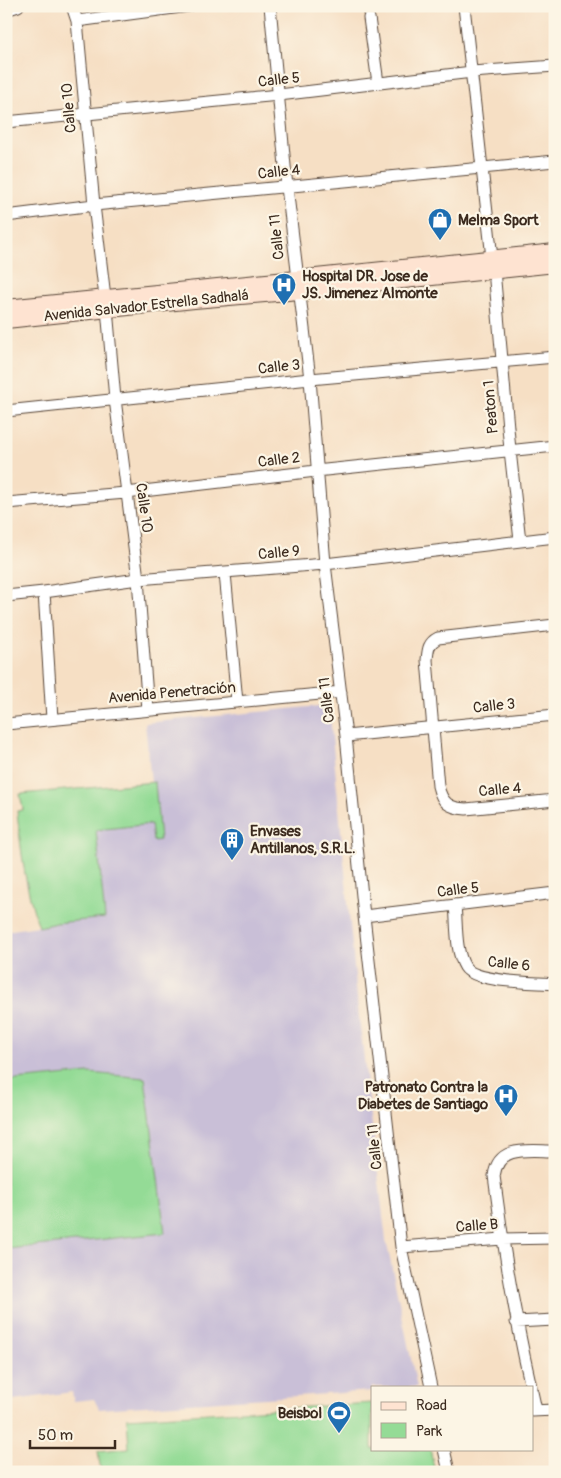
<svg xmlns="http://www.w3.org/2000/svg" width="561" height="1478" viewBox="0 0 561 1478" font-family="Pangolin,sans-serif">
	<style>
		.industrial { fill: #c9bfd7 }
		.green { fill: #94db96; stroke: #68825a }
		.lines { fill: none; stroke-linecap: round; stroke-linejoin: round }
		.street-casing { stroke: #574537; stroke-width: 13 }
		.secondary-casing { stroke: #574537; stroke-width: 18 }
		.street { stroke: #fff; stroke-width: 11 }
		.secondary { stroke: #fee3d1; stroke-width: 16 }
		.labels { text-anchor: middle; dominant-baseline: central; stroke-width: 4.5; stroke-linejoin: round; paint-order: stroke }
		.street-label { font-size: 15px; fill: #3b2a1e; stroke: #fcf5e5 }
		.poi-label { font-size: 15px; font-weight: bold; fill: #3b2a1e; stroke: #fcf5e5; text-anchor: start }
	</style>
	<rect width="100%" height="100%" fill="#fcf5e5"/>
	<filter id="ink" filterUnits="userSpaceOnUse"><feTurbulence type="fractalNoise" baseFrequency=".02" numOctaves="2"/><feDisplacementMap in="SourceGraphic" scale="10" xChannelSelector="R" yChannelSelector="G"/><feConvolveMatrix kernelMatrix="1 2 1 2 8 2 1 2 1" color-interpolation-filters="sRGB"/></filter>
	<filter id="wash" filterUnits="userSpaceOnUse"><feTurbulence type="fractalNoise" baseFrequency=".0096" numOctaves="4" result="noise"/><feDisplacementMap in="SourceGraphic" scale="20" xChannelSelector="R" yChannelSelector="G"/><feGaussianBlur stdDeviation="1.12" result="paint"/><feColorMatrix in="noise" values="0 0 0 0 0 0 0 0 0 0 0 0 0 0 0 0 0 1.4 0 .05"/><feComposite in="paint" operator="in"/></filter>
	<g filter="url(#wash)">
		<rect width="100%" height="100%" fill="#f6dfc4"/>
		<!-- industrial -->
		<path class="industrial" d="M329,705L359,1018L386,1240L417,1387H372V1391L99,1409L94,1399L74,1401L72,1392L6,1401V1249L165,1233L89,1073L6,1081V931L39,926L27,887L22,858L17,811L23,810L20,794L151,782L145,723Z"/>
		<!-- green -->
		<path class="green" d="M155,782L160,840L153,841L151,824L96,830L105,918L56,923L39,927C25,889 21,850 17,811L23,810L20,794Z
			M89,1073L145,1078L165,1233L6,1249V1081Z
			M372,1403V1449H430L435,1472H101L98,1451L129,1448L127,1418Z"/>
	</g>
	<g filter="url(#ink)">
		<g class="lines">
			<defs>
				<path id="street" d="M72,6L77,21L94,205L105,297
					M270,6L287,187L310,379L325,564L346,736L364,916L401,1247L431,1387
					M464,6L492,258
					M6,10L18,6
					M369,18L378,83
					M77,21L189,6
					M6,122L279,95L472,72L555,66
					M6,216L94,205L555,161
					M494,270L510,450L520,541
					M107,309L115,399L138,579L148,710
					M6,411L310,379L555,357
					M6,503L126,493L316,471L555,446
					M225,573L237,702
					M44,592L52,719
					M6,596L44,592L138,579L325,564L555,537
					M555,625L438,638C428,643 428,650 427,660L438,786C442,803 449,808 466,809L555,800
					M6,724L341,692
					M346,736L555,715
					M455,905C457,923 455,951 465,967C475,983 536,982 555,984
					M364,916L555,893
					M401,1247L502,1239L555,1238
					M516,1322L555,1320
					M531,1387C515,1317 503,1247 494,1176C498,1144 530,1151 555,1151
					M532,1392L536,1410
					M532,1411L555,1410
					M444,1449L449,1472"/>
				<path id="secondary" d="M6,308L297,279L555,252
					M6,320L194,300L299,291L555,264"/>
			</defs>
			<!-- street casing -->
			<use href="#street" class="street-casing"/>
			<!-- secondary casing -->
			<use href="#secondary" class="secondary-casing"/>
			<!-- street -->
			<use href="#street" class="street"/>
			<!-- secondary -->
			<use href="#secondary" class="secondary"/>
		</g>
	</g>
	<!-- icons -->
	<defs>
		<symbol id="shop-pin" viewBox="-11 -11 22 30"><path d="M0 17L-7.5 6A9.5 9.5 0 1 1 7.5 6Z" fill="#1f6fb2" stroke="#fcf5e5"/><path d="M-5-2.5h2.3a2.7 3.5 0 0 1 5.4 0H5L5.5 6h-11ZM-1.5-2.5h3a1.5 2.3 0 0 0-3 0Z" fill="#fff"/></symbol>
		<symbol id="hospital-pin" viewBox="-11 -11 22 30"><path d="M0 17L-7.5 6A9.5 9.5 0 1 1 7.5 6Z" fill="#1f6fb2" stroke="#fcf5e5"/><path d="M-5-5h3v3.5h4V-5h3V5h-3V1.5h-4V5h-3Z" fill="#fff"/></symbol>
		<symbol id="building-pin" viewBox="-11 -11 22 30"><path d="M0 17L-7.5 6A9.5 9.5 0 1 1 7.5 6Z" fill="#1f6fb2" stroke="#fcf5e5"/><path d="M-4-6H4V6H1V3H-1V6H-4ZM-2.5-4.3h1.7v1.8h-1.7ZM.8-4.3h1.7v1.8H.8ZM-2.5-1h1.7V.8h-1.7ZM.8-1h1.7V.8H.8Z" fill="#fff"/></symbol>
		<symbol id="stadium-pin" viewBox="-11 -11 22 30"><path d="M0 17L-7.5 6A9.5 9.5 0 1 1 7.5 6Z" fill="#1f6fb2" stroke="#fcf5e5"/><path d="M0-5a6.5 5 0 1 0 0 10a6.5 5 0 1 0 0-10ZM-3.5-1.8h7v3.6h-7Z" fill="#fff"/></symbol>
	</defs>
	<g fill-rule="evenodd">
		<use href="#shop-pin" x="426" y="206" width="28" height="38"/>
		<use href="#hospital-pin" x="270" y="271" width="28" height="38"/>
		<use href="#building-pin" x="218" y="826" width="28" height="38"/>
		<use href="#hospital-pin" x="492" y="1082" width="28" height="38"/>
		<use href="#stadium-pin" x="325" y="1399" width="28" height="38"/>
	</g>
	<g class="labels">
		<!-- street labels -->
		<g class="street-label">
			<text transform="translate(279 80) rotate(-6)">Calle 5</text>
			<text transform="translate(69 108) rotate(-95)">Calle 10</text>
			<text transform="translate(279 172) rotate(-6)">Calle 4</text>
			<text transform="translate(277 237) rotate(-96)">Calle 11</text>
			<text transform="translate(146 306) rotate(-6)">Avenida Salvador Estrella Sadhalá</text>
			<text transform="translate(279 367) rotate(-6)">Calle 3</text>
			<text transform="translate(491 407) rotate(-95)">Peaton 1</text>
			<text transform="translate(279 460) rotate(-7)">Calle 2</text>
			<text transform="translate(144 508) rotate(82)">Calle 10</text>
			<text transform="translate(279 553) rotate(-5)">Calle 9</text>
			<text transform="translate(172 693) rotate(-5)">Avenida Penetración</text>
			<text transform="translate(327 700) rotate(-97)">Calle 11</text>
			<text transform="translate(494 706) rotate(-6)">Calle 3</text>
			<text transform="translate(500 790) rotate(-5)">Calle 4</text>
			<text transform="translate(458 890) rotate(-7)">Calle 5</text>
			<text transform="translate(509 964) rotate(6)">Calle 6</text>
			<text transform="translate(375 1147) rotate(-96)">Calle 11</text>
			<text transform="translate(477 1226) rotate(-4)">Calle B</text>
		</g>
		<!-- poi labels -->
		<g class="poi-label">
			<text x="458" y="220">Melma Sport</text>
			<text x="302" y="276">Hospital DR. Jose de<tspan x="302" dy="17">JS. Jimenez Almonte</tspan></text>
			<text x="250" y="831">Envases<tspan x="250" dy="17">Antillanos, S.R.L.</tspan></text>
			<text x="488" y="1087" text-anchor="end">Patronato Contra la<tspan x="488" dy="17">Diabetes de Santiago</tspan></text>
			<text x="322" y="1413" text-anchor="end">Beisbol</text>
		</g>
	</g>
	<!-- margin -->
	<rect width="561" height="1478" fill="none" stroke="#fcf5e5" stroke-width="25"/>
	<!-- legend -->
	<rect x="371" y="1386" width="162" height="65" fill="#fcf5e5" stroke="#afa495"/>
	<rect x="381" y="1402" width="25" height="8" fill="#fee3d1" stroke="#afa495"/>
	<text x="416" y="1410" font-size="15" fill="#3b2a1e">Road</text>
	<rect x="381" y="1423" width="25" height="15" fill="#94db96" stroke="#afa495"/>
	<text x="416" y="1436" font-size="15" fill="#3b2a1e">Park</text>
	<!-- scale -->
	<path d="M30 1440v8h85v-8" fill="none" stroke="#3b2a1e" stroke-width="2.5"/>
	<text x="38" y="1440" font-size="15" fill="#3b2a1e" stroke="#fcf5e5" stroke-width="4" paint-order="stroke">50 m</text>
</svg>
